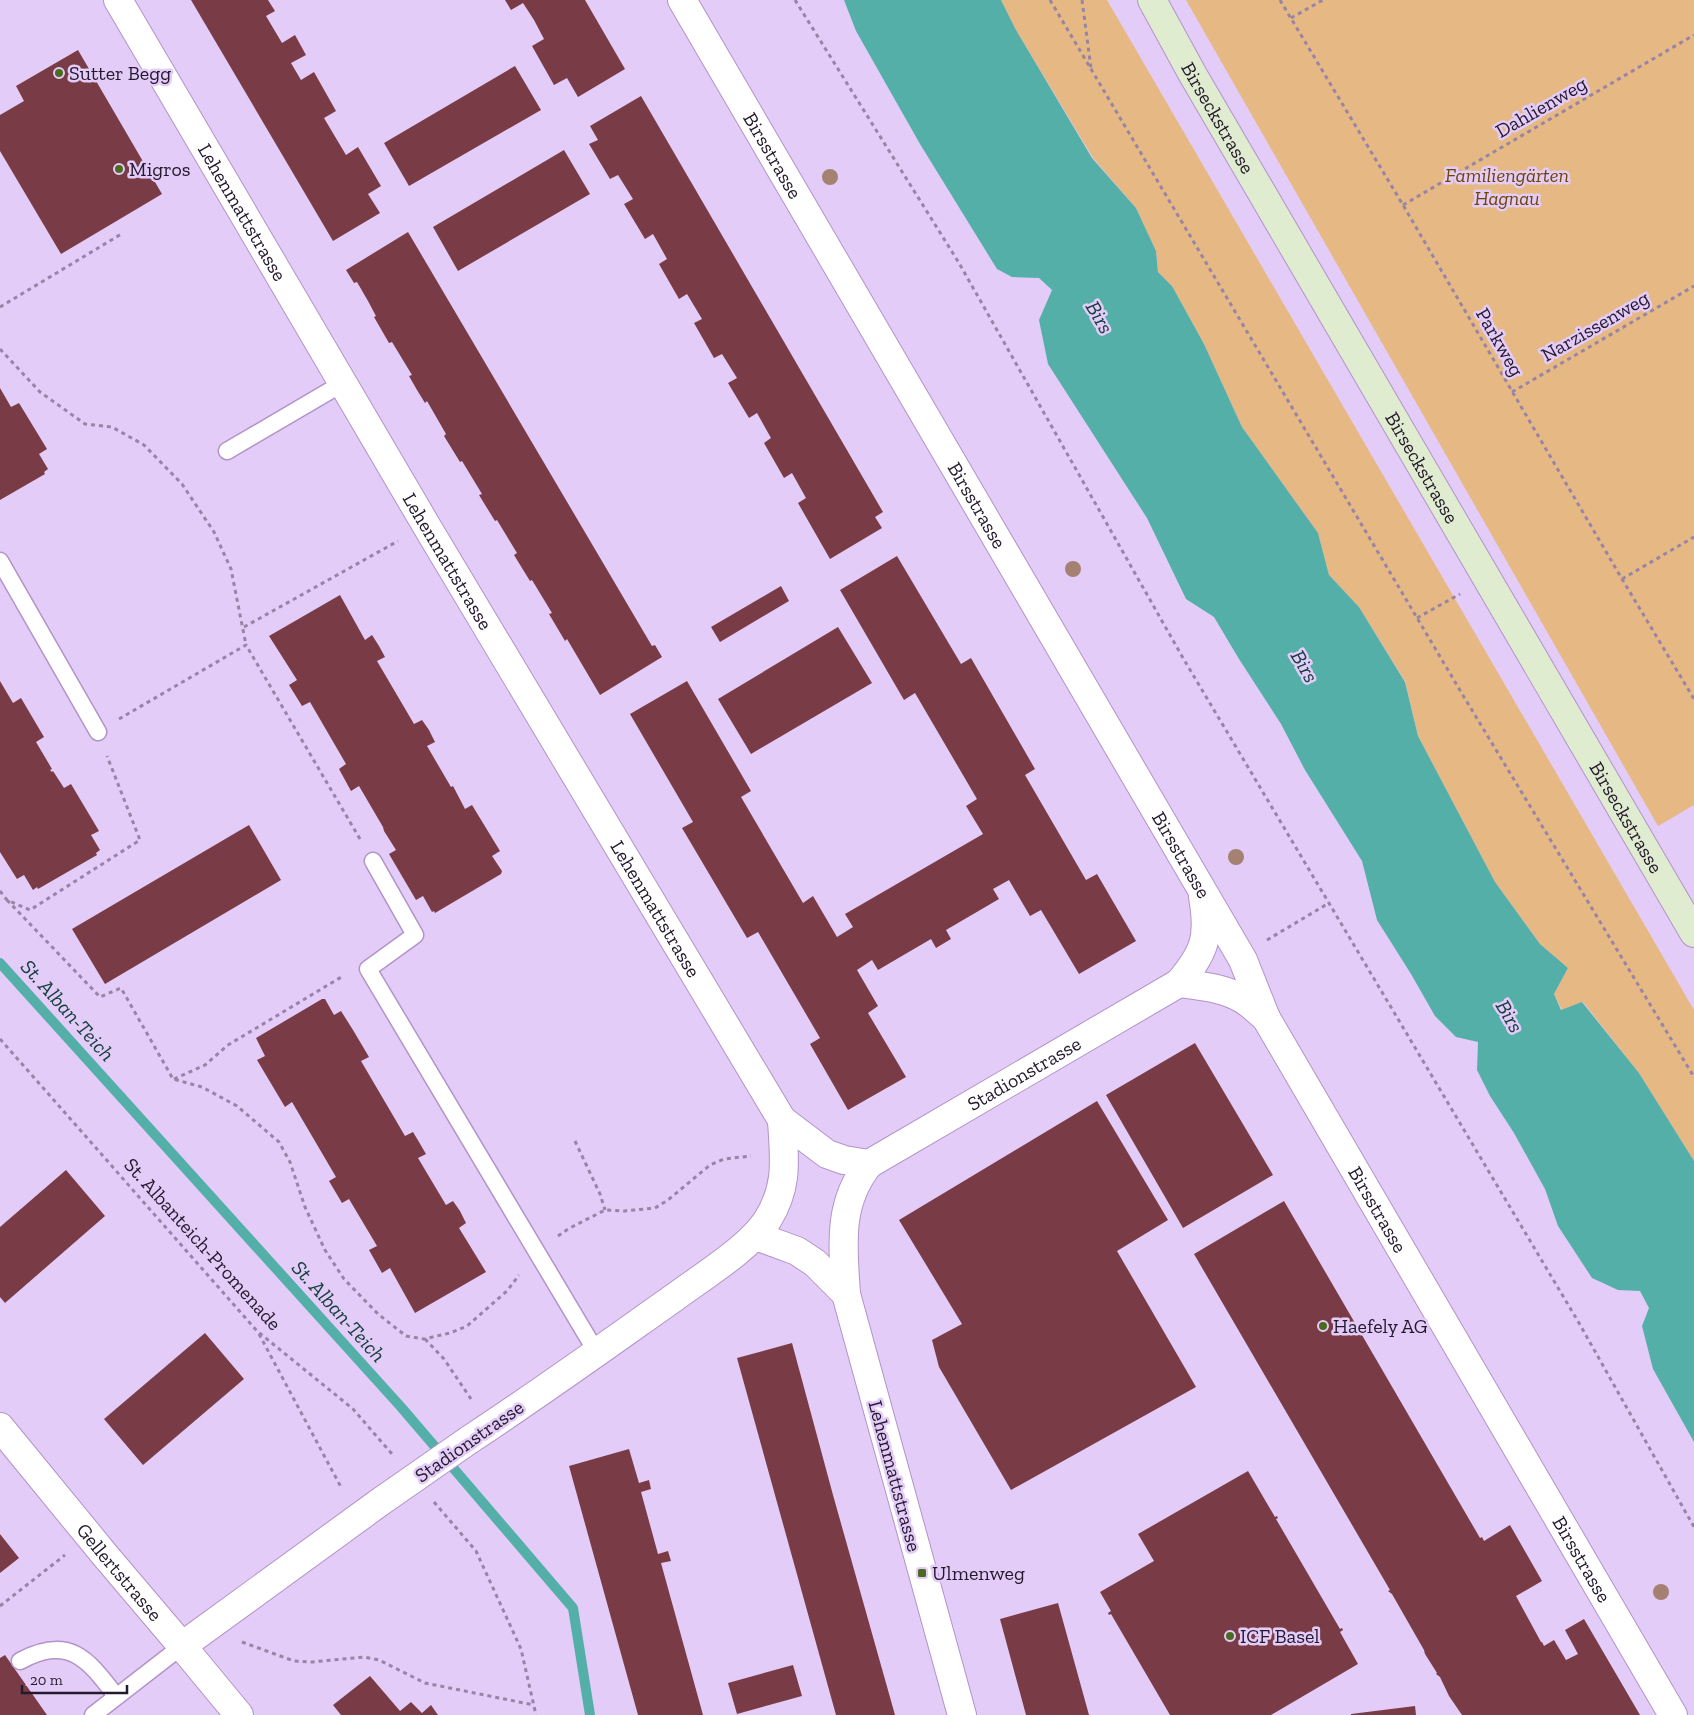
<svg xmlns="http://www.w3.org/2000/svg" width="1694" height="1715" viewBox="0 0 1694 1715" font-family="'Zilla Slab',serif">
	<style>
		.green { fill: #e6b884 }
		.water { fill: #54afa9 }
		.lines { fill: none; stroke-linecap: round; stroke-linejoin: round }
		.stream { stroke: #54afa9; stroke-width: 10 }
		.building { fill: #793b46 }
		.service-casing { stroke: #b194c8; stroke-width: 19 }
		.minor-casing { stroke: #b194c8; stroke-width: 30 }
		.tertiary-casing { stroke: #b194c8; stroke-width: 30 }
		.secondary-casing { stroke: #b194c8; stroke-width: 30 }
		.path { stroke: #9784a6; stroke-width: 3; stroke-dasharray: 4 4; stroke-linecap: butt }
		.service { stroke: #fff; stroke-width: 16 }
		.minor { stroke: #fff; stroke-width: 28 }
		.tertiary { stroke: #fff; stroke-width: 28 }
		.secondary { stroke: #dfecd0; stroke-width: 28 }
		.tertiary-bridge-casing { stroke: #b194c8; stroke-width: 30; stroke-linecap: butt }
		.tertiary-bridge { stroke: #fff; stroke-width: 28 }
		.tree { fill: #a48170 }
		.poi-dot { fill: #4b6b21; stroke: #e4ccf8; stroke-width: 2 }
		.labels { text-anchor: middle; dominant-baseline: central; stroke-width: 5; stroke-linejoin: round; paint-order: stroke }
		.poi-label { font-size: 20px; fill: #24192d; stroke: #e4ccf8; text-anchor: start }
		.street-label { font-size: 20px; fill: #24192d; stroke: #e4ccf8 }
		.park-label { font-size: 20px; font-style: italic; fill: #6f4400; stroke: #e4ccf8 }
		.water-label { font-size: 21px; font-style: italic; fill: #15403d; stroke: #e4ccf8 }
	</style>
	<rect width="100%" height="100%" fill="#e4ccf8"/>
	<!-- green -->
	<path class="green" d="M1001,0H1107L1694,1010V1161L1639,1073L1583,1002L1562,1010L1554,994L1568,968L1540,944L1495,882L1418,736L1405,681L1359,607L1329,575L1318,533L1242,427L1204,344L1172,286L1158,272L1156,251L1136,208L1093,158L1016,30Z
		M1186,0H1694V805L1658,826Z"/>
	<!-- water -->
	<path class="water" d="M844,0H1001L1016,30L1092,158L1136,208L1156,251L1158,272L1172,286L1204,344L1242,427L1318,533L1329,575L1359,607L1405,682L1418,736L1495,882L1540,944L1568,968L1554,994L1561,1010L1582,1002L1639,1073L1694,1161V1442L1653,1369L1642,1326L1649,1308L1640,1291L1618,1290L1592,1278L1558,1226L1545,1189L1514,1133L1490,1096L1477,1070L1478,1042L1456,1037L1435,1016L1411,974L1377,920L1362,861L1305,770L1281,724L1239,659L1214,617L1186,599L1147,518L1048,364L1039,320L1052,290L1039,278L1012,277L997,269L920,144L856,31Z"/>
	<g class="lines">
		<!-- stream -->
		<path class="stream" d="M0,963L401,1407L573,1608L590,1715"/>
	</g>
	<!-- building -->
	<path class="building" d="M191,0H268L275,11L266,16L282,43L295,35L306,55L291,63L301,80L314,72L336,111L324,118L346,155L358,147L381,186L368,194L380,213L333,241Z
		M505,0H585L625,69L578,97L567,78L554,85L532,46L544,39L534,20L523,3L511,10Z
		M78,50L162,194L61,254L0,151V115L24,101L16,86Z
		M515,66L541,110L409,186L384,143Z
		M641,96L883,512L875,517L882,528L830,559L798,503L806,498L792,473L784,478L764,443L771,438L757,413L749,418L728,383L737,378L722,354L714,358L694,323L702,319L687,294L679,299L659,264L667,259L653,234L645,239L624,204L633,199L618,175L610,179L589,144L598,140L590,126Z
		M564,150L590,194L458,271L433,227Z
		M408,232L652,646L655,645L662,657L600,695L567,639L565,641L549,614L552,613L532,580L530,581L514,555L517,553L497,520L495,521L479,495L482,494L462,461L460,462L444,436L446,434L427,401L425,403L417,390L409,376L412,375L392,342L389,343L374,317L376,316L368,301L357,282L354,283L346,270Z
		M0,388L11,407L19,403L47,449L39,454L48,469L44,472L45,474L0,500Z
		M897,556L961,664L971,658L1035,769L1025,775L1086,880L1097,874L1136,941L1079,974L1041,910L1030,916L1009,880L993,889L999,899L946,930L951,939L936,948L931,939L878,970L872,960L857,970L878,1006L868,1013L906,1077L848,1110L810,1044L820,1038L758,932L747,938L682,828L693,822L630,714L687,681L751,791L741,797L803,903L813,896L837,937L853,927L845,914L983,834L966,806L977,799L915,693L904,700L840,590Z
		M781,586L789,601L720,642L711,627Z
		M340,595L365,640L372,635L379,646L385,657L377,661L414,724L422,720L429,730L435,742L427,746L451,787L453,786L465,809L472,805L500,851L492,856L502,871L501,874L435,913L434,911L432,912L423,896L416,900L389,854L396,850L384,831L383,827L359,786L351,791L339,769L346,764L310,702L302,706L289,685L297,680L269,636Z
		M838,627L872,683L751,754L718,699Z
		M0,681L13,703L21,698L44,737L36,742L52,769L50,770L52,772L53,771L64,788L71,784L99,831L91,835L100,850L96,853L97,855L38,889L37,887L33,890L24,875L17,879L0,852Z
		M249,825L281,880L105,984L72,929Z
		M322,999H325L334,1015L341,1011L353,1030L369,1057L361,1061L405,1136L413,1132L419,1142L426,1154L418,1158L446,1205L453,1201L460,1211L466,1223L459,1228L486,1272L415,1313L390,1268L382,1273L369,1250L377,1246L349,1199L342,1203L329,1181L336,1177L292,1102L285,1107L257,1060L265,1056L256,1038Z
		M1195,1043L1273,1175L1183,1228L1106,1095Z
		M1097,1101L1168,1220L1117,1251L1196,1387L1011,1490L939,1367L932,1340L962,1324L899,1220Z
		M66,1170L105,1216L5,1303L0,1297V1227Z
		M1284,1201L1480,1538L1482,1537L1484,1541L1510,1525L1542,1581L1516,1596L1541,1642H1542L1544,1646L1554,1640L1566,1660L1578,1654L1565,1630L1584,1619L1640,1715H1462L1449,1696L1440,1677L1436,1674L1437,1673L1425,1654L1424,1650L1392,1594L1388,1591L1390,1590L1194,1254Z
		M205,1333L244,1379L143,1465L104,1419Z
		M792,1343L833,1495L895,1715H836L737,1358Z
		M629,1449L639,1483L649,1480L651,1489L641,1492L658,1554L668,1551L671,1561L661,1563L703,1715H638L569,1466Z
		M1248,1471L1275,1517L1277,1516L1278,1518L1276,1519L1340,1629L1342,1628L1343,1630L1340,1632L1358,1664L1271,1715H1170L1111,1614L1109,1615L1108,1613L1111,1611L1100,1592L1154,1561L1138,1534Z
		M0,1534L19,1558L0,1573Z
		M1058,1603L1089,1715H1026L1000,1619Z
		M5,1655L47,1715H0V1658Z
		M793,1665L802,1696L737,1714L728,1683Z
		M370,1676L400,1711L411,1702L422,1713L431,1705L438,1715H341L333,1705Z
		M1415,1706L1416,1715H1351V1714Z"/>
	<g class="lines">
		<defs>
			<path id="service" d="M227,451L343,383
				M0,561L98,732
				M373,861L415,935L368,969L597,1353
				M20,1661C69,1635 87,1658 116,1696
				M93,1715L182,1646"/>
			<g id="minor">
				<path id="s1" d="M0,1427L104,1554L182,1646"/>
			</g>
			<g id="tertiary">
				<path id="s2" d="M118,0L426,525L782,1120L827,1154L844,1160L869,1164"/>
				<path id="s3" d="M682,0L1243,960L1266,1018L1673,1715"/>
				<path d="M1179,983C1201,986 1225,988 1244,1000C1252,1005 1259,1012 1266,1018"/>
				<path d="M756,1236L797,1251L815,1263L846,1294"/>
				<path d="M469,1440C539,1394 607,1345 675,1297C702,1277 751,1247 768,1219C789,1185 784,1158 782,1120"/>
				<path d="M239,1715L182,1646L380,1502"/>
				<path id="s4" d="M962,1715L846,1294C843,1246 837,1204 869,1164L1179,983C1205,952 1210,937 1203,897"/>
			</g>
			<g id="secondary">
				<path id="s5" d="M1152,0L1193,75L1694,933"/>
			</g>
		</defs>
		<!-- service casing -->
		<use href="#service" class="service-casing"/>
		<!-- minor casing -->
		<use href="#minor" class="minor-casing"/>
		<!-- tertiary casing -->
		<use href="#tertiary" class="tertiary-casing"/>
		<!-- secondary casing -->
		<use href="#secondary" class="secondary-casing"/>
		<!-- path -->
		<path class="path" d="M795,0L959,263L1183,658L1579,1323L1694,1527
			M1050,0L1464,697L1694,1077
			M1082,0L1091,68
			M1280,0L1403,205L1622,579L1694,699
			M1291,18L1323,0
			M1403,205L1694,35
			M0,307L123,233
			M0,349L40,392L85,424L112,427L144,445L182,484L214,532L231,569L246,645
			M1512,392L1694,286
			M1622,579L1694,537
			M1417,618L1460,594
			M244,627L398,541
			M119,719L246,645L360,839
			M0,891L7,900L30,910L140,840L107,756
			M7,900L100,997L121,988L173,1079L202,1087L237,1106L279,1142L290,1162L305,1207L325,1250L344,1279L378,1314L406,1336L424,1339L450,1333L467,1326L507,1291L519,1275
			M1267,940L1329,903
			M0,1039L257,1331L353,1409L392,1454
			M174,1079L205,1065L228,1045L343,976
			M575,1141L600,1194L605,1210
			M558,1236L568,1229L605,1210L624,1211L655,1208L668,1200L710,1165L724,1159L751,1156
			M259,1334L342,1489
			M425,1339L444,1359L471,1399
			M434,1502L476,1551L521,1649L536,1715
			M0,1606L65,1555
			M242,1642L294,1661L312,1662L364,1657L379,1660L425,1683L534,1705"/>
		<!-- service -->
		<use href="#service" class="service"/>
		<!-- minor -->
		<use href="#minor" class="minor"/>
		<!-- tertiary -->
		<use href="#tertiary" class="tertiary"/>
		<!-- secondary -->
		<use href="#secondary" class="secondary"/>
		<defs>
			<path id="tertiary-bridge" d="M380,1502L469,1440"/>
		</defs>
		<!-- tertiary-bridge casing -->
		<use href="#tertiary-bridge" class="tertiary-bridge-casing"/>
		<!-- tertiary-bridge -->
		<use href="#tertiary-bridge" class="tertiary-bridge"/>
	</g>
	<!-- trees -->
	<g class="tree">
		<circle cx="830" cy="177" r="8"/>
		<circle cx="1073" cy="569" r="8"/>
		<circle cx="1236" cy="857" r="8"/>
		<circle cx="1661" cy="1592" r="8"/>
	</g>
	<!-- markers -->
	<g class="poi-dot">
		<circle cx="59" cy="73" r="5"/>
		<circle cx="119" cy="169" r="5"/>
		<circle cx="1323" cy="1326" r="5"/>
		<rect x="917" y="1568" width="10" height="10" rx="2.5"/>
		<circle cx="1230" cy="1636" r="5"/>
	</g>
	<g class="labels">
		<!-- poi labels -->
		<g class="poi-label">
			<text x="69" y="73">Sutter Begg</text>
			<text x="129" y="169">Migros</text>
			<text x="1333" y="1326">Haefely AG</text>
			<text x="932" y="1573">Ulmenweg</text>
			<text x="1240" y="1636">ICF Basel</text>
		</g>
		<!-- street labels -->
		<g class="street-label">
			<text transform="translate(1541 107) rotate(-30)">Dahlienweg</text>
			<text stroke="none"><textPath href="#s5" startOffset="135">Birseckstrasse</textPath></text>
			<text stroke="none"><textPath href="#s3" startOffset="180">Birsstrasse</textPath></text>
			<text stroke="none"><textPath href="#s2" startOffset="246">Lehenmattstrasse</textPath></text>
			<text transform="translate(1595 326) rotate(-30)">Narzissenweg</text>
			<text transform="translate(1500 342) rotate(60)">Parkweg</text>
			<text stroke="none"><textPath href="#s5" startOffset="540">Birseckstrasse</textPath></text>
			<text stroke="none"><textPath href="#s3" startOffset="585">Birsstrasse</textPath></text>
			<text stroke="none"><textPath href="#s2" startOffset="651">Lehenmattstrasse</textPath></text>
			<text stroke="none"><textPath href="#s5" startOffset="945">Birseckstrasse</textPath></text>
			<text stroke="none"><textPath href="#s3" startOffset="990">Birsstrasse</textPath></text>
			<text stroke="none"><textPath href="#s2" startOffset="1056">Lehenmattstrasse</textPath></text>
			<text stroke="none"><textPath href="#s4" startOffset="752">Stadionstrasse</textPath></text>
			<text stroke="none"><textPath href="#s3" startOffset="1396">Birsstrasse</textPath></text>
			<text transform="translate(203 1244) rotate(48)">St. Albanteich-Promenade</text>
			<text transform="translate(469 1441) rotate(-35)">Stadionstrasse</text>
			<text transform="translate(895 1476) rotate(75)">Lehenmattstrasse</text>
			<text stroke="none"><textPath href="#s3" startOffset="1801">Birsstrasse</textPath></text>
			<text stroke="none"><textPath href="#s1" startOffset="188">Gellertstrasse</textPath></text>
		</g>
		<!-- park labels -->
		<g class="park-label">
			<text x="1507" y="175">Familiengärten<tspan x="1507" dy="23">Hagnau</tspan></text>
		</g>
		<!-- water labels -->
		<g class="water-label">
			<text transform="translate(1100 317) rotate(60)">Birs</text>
			<text transform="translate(1305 666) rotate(60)">Birs</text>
			<text transform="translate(68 1010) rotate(48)">St. Alban-Teich</text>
			<text transform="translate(1510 1016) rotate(60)">Birs</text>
			<text transform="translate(339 1311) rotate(48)">St. Alban-Teich</text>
		</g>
	</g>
	<!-- scale -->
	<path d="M22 1685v8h105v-8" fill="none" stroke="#24192d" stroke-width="2.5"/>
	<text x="30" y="1685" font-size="15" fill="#24192d" stroke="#e4ccf8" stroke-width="4" paint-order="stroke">20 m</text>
</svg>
